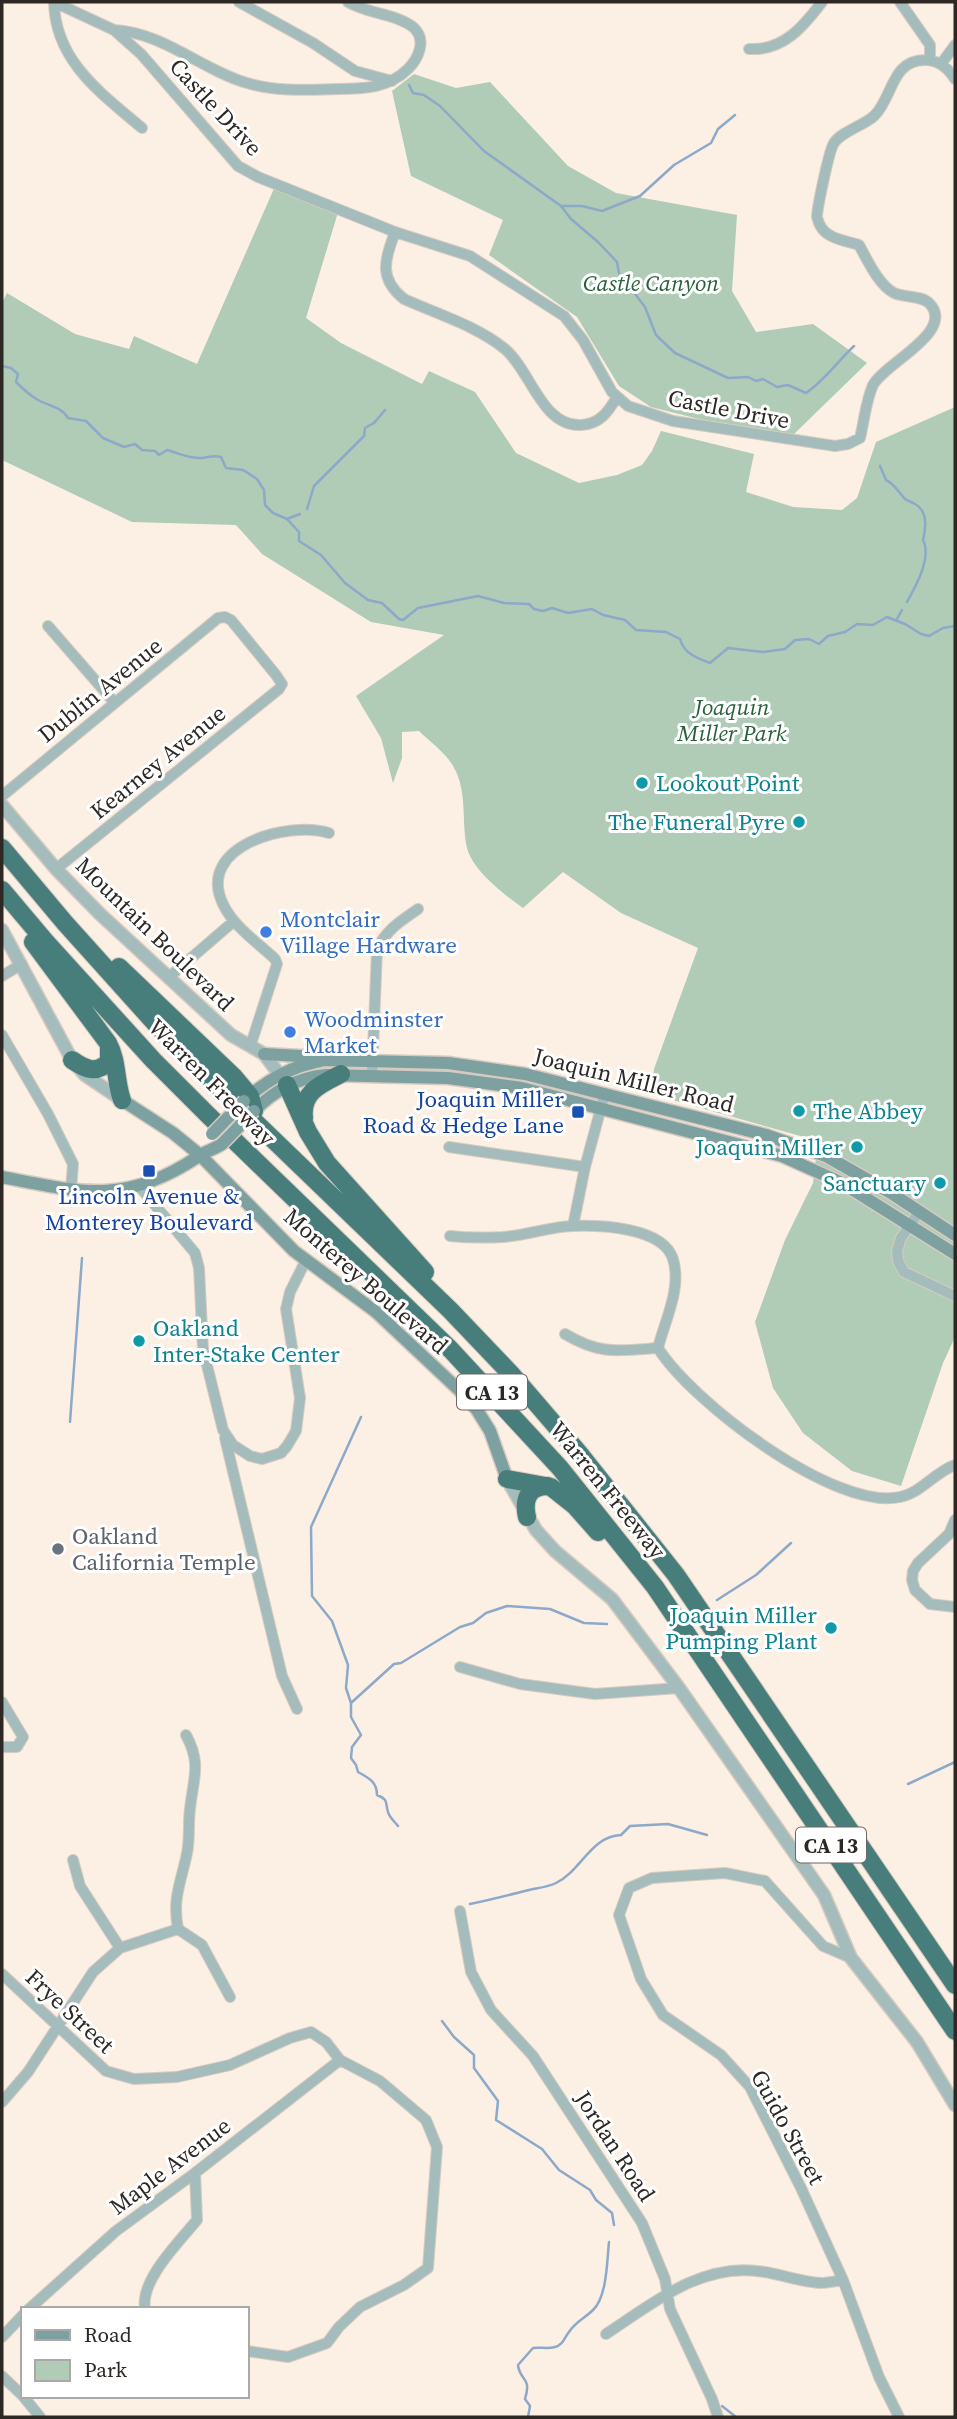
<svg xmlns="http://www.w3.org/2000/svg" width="957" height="2419" viewBox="0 0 957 2419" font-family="'Source Serif 4',serif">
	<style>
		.green { fill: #b0cbb6 }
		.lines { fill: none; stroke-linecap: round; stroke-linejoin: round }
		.stream { stroke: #8ca9c9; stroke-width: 2.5 }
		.minor-casing { stroke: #d7cbc1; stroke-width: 12 }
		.tertiary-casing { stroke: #d7cbc1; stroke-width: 15 }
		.secondary-casing { stroke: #d7cbc1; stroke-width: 15 }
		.motorway-casing { stroke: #d7cbc1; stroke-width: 20 }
		.minor { stroke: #a4bcbb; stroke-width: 10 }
		.tertiary { stroke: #a4bcbb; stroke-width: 12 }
		.secondary { stroke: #7da1a0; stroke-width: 12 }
		.motorway { stroke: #477d7b; stroke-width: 18 }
		.secondary-bridge-casing { stroke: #d7cbc1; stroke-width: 15; stroke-linecap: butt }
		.secondary-bridge { stroke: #7da1a0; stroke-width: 12 }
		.culture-dot { fill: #0f9aa8; stroke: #fff; stroke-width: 2.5 }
		.shop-dot { fill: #3f7fe0; stroke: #fff; stroke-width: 2.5 }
		.transit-dot { fill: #1a4fb4; stroke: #fff; stroke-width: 2.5 }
		.worship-dot { fill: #6b7280; stroke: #fff; stroke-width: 2.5 }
		.labels { text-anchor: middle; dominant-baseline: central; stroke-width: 6; stroke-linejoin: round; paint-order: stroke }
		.shield { fill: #fff; stroke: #6c6866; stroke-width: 2 }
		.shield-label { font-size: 21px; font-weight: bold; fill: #2d2824 }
		.street-label { font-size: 23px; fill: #2d2824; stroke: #fff }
		.park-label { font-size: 23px; font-style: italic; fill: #286039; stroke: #fff }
		.culture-label { font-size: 23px; fill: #0d838f; stroke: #fff; text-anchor: end }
		.shop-label { font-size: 23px; fill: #366cbe; stroke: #fff; text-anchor: start }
		.transit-label { font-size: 23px; fill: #164399; stroke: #fff; text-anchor: end }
		.worship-label { font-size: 23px; fill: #5b616d; stroke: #fff; text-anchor: start }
	</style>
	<rect width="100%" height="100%" fill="#fcefe4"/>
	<!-- green -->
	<path class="green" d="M414,74L456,88L490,82L568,166L616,193L737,215L732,291L756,332L813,324L867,363L793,435L703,420L651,407L619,386L577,317L489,255L503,220L411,176L392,91Z
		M276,184L339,209L306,318L341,343L422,384L429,371L475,392L516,453L579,483L617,475L642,465L652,451L661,431L754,454L746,492L793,507L842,510L857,498L876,442L955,407V1337L943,1363L901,1486L852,1471L803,1433L773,1388L755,1322L785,1240L813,1183L818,1141L651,1094L654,1069L698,948L621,913L563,872L523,908C506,896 479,875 470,856C459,833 470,793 453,766C446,753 430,742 419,731L402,732V758L393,783L381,738L356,696L444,635L371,622L262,554L236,525L132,522L2,460V303L7,293L75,334L129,349L134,336L197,364Z"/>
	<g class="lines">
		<!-- stream -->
		<path class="stream" d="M409,85L413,93L424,95L440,106L484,151L561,206L571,219L598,242L617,262L619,273L645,307L656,335L675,353L728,378L748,377L756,381L763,379L777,387L788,385L806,393C825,380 837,362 854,346
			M562,206H582L602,211L640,196L674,165L711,143L718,129L735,115
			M2,366L11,368L18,374L16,382C23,389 29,395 38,400C49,406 62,407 68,418L86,421L103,438L124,447L135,444L142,450L155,451L159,455L167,450C178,453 190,459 203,458C210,457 213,455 221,457L226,468L243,470L257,479L264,490L265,505L273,513L287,519L299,532V541L321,555L345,583L368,600L382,603L399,619L403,620L418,608L478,596L504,603L529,604L534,609L543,611L552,608L568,613L592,609L603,615L625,620L636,630L666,632L680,639C684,654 697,658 710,663L728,648L763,652L785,649L795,640L809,639L819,644L828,636L845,632L857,624L873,625L887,617L905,624L921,634L929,636L943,628L955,626
			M880,466L886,480C895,484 898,492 905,499C908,501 912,502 915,504C928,511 926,528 923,540C932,557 916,586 907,602
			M307,509L314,486L364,436L365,428L374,423L385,410
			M287,519L300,514
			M897,619L902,610
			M361,1417L311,1527L312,1596L332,1621L348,1665L346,1688L351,1703V1717L361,1735L352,1747L351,1758L356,1765L358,1772C369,1778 377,1782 377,1795C389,1800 385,1802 388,1812C389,1817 395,1822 398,1826
			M70,1422L82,1258
			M717,1600L756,1575L791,1543
			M351,1703L394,1664L401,1663L460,1627L473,1623L486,1613L507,1606L550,1609L584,1623L607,1624
			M908,1784L955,1762
			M470,1904C490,1900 509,1895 529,1890C538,1888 548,1887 556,1883C581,1871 591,1836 621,1835L630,1826L668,1824L707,1835
			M442,2021L454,2037L474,2055V2068L498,2101L496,2120L542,2149L559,2170L590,2190L596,2200L612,2213L614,2225
			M722,2406L736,2417
			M528,2417L530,2406L525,2399C532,2376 520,2382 518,2365L533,2348C540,2347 548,2349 555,2347C563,2345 564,2338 569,2332C575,2322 585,2318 593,2310C607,2297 607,2261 609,2242"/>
		<defs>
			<path id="minor" d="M54,2L114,30L141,54L238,166L258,177L395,232L470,256L564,316L583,340L612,392L628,406L673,421L835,446L848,444L860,438C864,422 866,400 873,385C885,363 955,332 930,304C922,295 905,298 894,293C878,284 868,261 859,245C847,241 828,239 821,227C819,224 818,221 817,217C817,209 829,150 834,143C842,131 863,126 874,116C893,98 891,60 925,60C939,60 948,68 955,79
				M54,2C55,61 101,93 142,128
				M239,2L313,43L355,71L392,81
				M900,2L930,45V60
				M114,30C162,32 202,70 247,83C277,92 308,90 338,89C363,89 389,88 408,69C419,58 427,39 413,27C394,13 368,14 348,2
				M749,49C783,51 803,27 822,2
				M941,64L955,45
				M395,232C385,260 378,278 404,299C437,314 477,326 505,349C531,371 542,427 581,425C600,424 608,412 617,397
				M48,626L114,702
				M2,796L218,618L225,617L231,620L276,675L282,684L279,689L56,869
				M2,976L22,964
				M168,978L234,921
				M2,1035L48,1114L73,1164L71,1190
				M251,1044L277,964L275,959C258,943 233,926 223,904C195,846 289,820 329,833
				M372,1076L377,949C387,929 401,921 418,909
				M449,1147L585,1167
				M139,1186L195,1253L199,1268L203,1349L223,1430L233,1445L250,1456L262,1459L281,1453L287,1446L296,1431L300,1398L286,1309L290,1292L306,1260
				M919,1212L901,1238L897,1251L898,1261L904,1272L955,1296
				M573,1226L585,1167L605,1093
				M450,1236C468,1238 485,1238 503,1237C527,1235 549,1227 572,1226C600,1225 663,1227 673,1259C682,1288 665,1320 658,1348C691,1401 834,1511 900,1497C921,1493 935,1472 955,1465
				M565,1334C600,1355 618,1351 658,1348
				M225,1438L282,1676L297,1709
				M955,1520L949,1534L918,1563L913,1571L912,1580L915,1590L930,1604L955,1607
				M460,1667L520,1684L595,1694L679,1688
				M2,1702L23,1737L17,1747H2
				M186,1735C202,1764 193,1779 190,1809C188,1824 190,1839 187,1853C181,1883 172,1898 178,1929L202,1945L230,1997
				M73,1860L80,1886L120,1948
				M460,1911L471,1972L491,2010L533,2056L642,2223L665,2279L670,2309L712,2399L718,2417
				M851,1958L823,1946L765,1881L725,1873L652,1878L629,1888L619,1915L641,1979L663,2015L721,2055L750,2087L801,2188L843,2280L879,2377L899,2417
				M2,1974L106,2071L134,2079L177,2077L230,2065L290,2038L311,2032L326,2042L340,2060L380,2081L426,2120L437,2147L428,2268L404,2285L360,2307L339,2327L327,2343L288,2357L247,2351
				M2,2102L28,2072L93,1972L120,1948L178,1929
				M29,2309L116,2231L195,2173L340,2060
				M145,2309C140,2280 179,2242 197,2220L195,2173
				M606,2334C652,2304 699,2264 757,2271C778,2273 800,2282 821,2283C828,2283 836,2281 843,2280
				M2,2337L23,2315
				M2,2376L23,2396
				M23,2396L40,2417"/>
			<path id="tertiary" d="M2,805L56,869L100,914L231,1035L264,1054L279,1074
				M2,930L72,1060L85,1075L122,1100
				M507,1479L536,1530L555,1551L612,1599L679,1688L824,1895L851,1958L917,2042L955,2105"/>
			<path id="secondary" d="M264,1054L318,1057
				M122,1100L173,1133L200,1155L294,1251L376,1312L459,1390L477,1410L490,1431L507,1479
				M245,1100C269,1078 293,1066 324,1060L448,1063L525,1074L766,1135L826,1156L891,1193L955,1235
				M254,1111C275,1090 297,1078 326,1075L448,1078L522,1088L782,1156L842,1183L955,1254
				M2,1177C82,1193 126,1205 199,1156C206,1151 215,1149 222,1144"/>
			<path id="motorway" d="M2,848L65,923L172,1042L450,1310L512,1375L579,1453L676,1575L955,1985
				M2,890L45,941L153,1060L208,1115L451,1350L560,1468L655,1587L955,2031
				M33,942L108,1043C118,1061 115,1081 122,1100
				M119,967L234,1077L250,1096L254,1111
				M72,1060C85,1069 97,1075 109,1061V1046
				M287,1085L308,1132L327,1163L425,1272
				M304,1118C301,1092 321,1084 341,1074
				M507,1479L551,1487L575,1506L598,1532
				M527,1517C523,1500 528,1486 548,1486"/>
		</defs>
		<!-- minor casing -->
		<use href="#minor" class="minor-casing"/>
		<!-- tertiary casing -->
		<use href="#tertiary" class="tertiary-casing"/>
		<!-- secondary casing -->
		<use href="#secondary" class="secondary-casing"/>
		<!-- motorway casing -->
		<use href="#motorway" class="motorway-casing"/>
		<!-- minor -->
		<use href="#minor" class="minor"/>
		<!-- tertiary -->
		<use href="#tertiary" class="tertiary"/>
		<!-- secondary -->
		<use href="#secondary" class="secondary"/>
		<!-- motorway -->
		<use href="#motorway" class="motorway"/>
		<defs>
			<path id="secondary-bridge" d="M212,1134L244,1101
				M222,1144L254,1111"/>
		</defs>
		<!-- secondary-bridge casing -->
		<use href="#secondary-bridge" class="secondary-bridge-casing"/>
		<!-- secondary-bridge -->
		<use href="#secondary-bridge" class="secondary-bridge"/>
	</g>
	<!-- markers -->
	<g class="culture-dot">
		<circle cx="642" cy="783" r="7"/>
		<circle cx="799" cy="822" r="7"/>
		<circle cx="799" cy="1111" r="7"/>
		<circle cx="857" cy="1147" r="7"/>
		<circle cx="940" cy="1183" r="7"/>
		<circle cx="139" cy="1341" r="7"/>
		<circle cx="831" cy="1628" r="7"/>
	</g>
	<g class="shop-dot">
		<circle cx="266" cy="932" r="7"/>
		<circle cx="290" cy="1032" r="7"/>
	</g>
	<g class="transit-dot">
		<rect x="571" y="1105" width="14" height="14" rx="3.5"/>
		<rect x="142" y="1164" width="14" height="14" rx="3.5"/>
	</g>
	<circle class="worship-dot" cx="58" cy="1549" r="7"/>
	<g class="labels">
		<!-- shield labels -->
		<g class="shield">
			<rect x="457" y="1374.5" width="70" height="35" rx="5"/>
			<rect x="796" y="1827.5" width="70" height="35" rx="5"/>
		</g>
		<g class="shield-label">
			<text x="492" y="1392">CA 13</text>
			<text x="831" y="1845">CA 13</text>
		</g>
		<!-- street labels -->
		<g class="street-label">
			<text transform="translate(216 107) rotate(47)">Castle Drive</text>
			<text transform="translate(729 409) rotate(11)">Castle Drive</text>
			<text transform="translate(100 690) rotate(-39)">Dublin Avenue</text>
			<text transform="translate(158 762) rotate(-39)">Kearney Avenue</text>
			<text transform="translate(155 934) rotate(44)">Mountain Boulevard</text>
			<text transform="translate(634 1080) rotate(14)">Joaquin Miller Road</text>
			<text transform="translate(212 1082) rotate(45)">Warren Freeway</text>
			<text transform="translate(366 1281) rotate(41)">Monterey Boulevard</text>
			<text transform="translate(608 1490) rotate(51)">Warren Freeway</text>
			<text transform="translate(70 2011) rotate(43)">Frye Street</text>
			<text transform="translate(788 2127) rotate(61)">Guido Street</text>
			<text transform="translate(615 2146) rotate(57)">Jordan Road</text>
			<text transform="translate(170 2166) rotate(-37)">Maple Avenue</text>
		</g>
		<!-- park labels -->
		<g class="park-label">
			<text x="651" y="283">Castle Canyon</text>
			<text x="732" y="707">Joaquin<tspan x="732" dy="26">Miller Park</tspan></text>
		</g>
		<!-- culture labels -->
		<g class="culture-label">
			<text x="656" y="783" text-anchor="start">Lookout Point</text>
			<text x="785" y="822">The Funeral Pyre</text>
			<text x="813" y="1111" text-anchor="start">The Abbey</text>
			<text x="843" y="1147">Joaquin Miller</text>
			<text x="926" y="1183">Sanctuary</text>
			<text x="153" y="1328" text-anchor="start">Oakland<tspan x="153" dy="26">Inter-Stake Center</tspan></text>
			<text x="817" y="1615">Joaquin Miller<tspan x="817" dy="26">Pumping Plant</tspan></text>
		</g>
		<!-- shop labels -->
		<g class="shop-label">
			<text x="280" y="919">Montclair<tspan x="280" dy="26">Village Hardware</tspan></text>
			<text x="304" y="1019">Woodminster<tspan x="304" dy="26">Market</tspan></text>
		</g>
		<!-- transit labels -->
		<g class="transit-label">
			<text x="564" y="1099">Joaquin Miller<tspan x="564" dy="26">Road &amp; Hedge Lane</tspan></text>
			<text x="149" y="1196" text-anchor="middle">Lincoln Avenue &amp;<tspan x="149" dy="26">Monterey Boulevard</tspan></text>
		</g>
		<!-- worship labels -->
		<g class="worship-label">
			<text x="72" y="1536">Oakland<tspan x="72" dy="26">California Temple</tspan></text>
		</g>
	</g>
	<!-- border -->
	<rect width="957" height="2419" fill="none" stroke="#2d2824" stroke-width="7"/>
	<!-- legend -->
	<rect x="21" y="2307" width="228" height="91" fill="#ffffff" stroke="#aba9a7" stroke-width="2"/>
	<rect x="35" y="2330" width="35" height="10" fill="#7da1a0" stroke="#aba9a7" stroke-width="2"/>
	<text x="84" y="2342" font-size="21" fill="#2d2824">Road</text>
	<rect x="35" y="2360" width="35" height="21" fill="#b0cbb6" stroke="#aba9a7" stroke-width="2"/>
	<text x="84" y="2377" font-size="21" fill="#2d2824">Park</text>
</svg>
